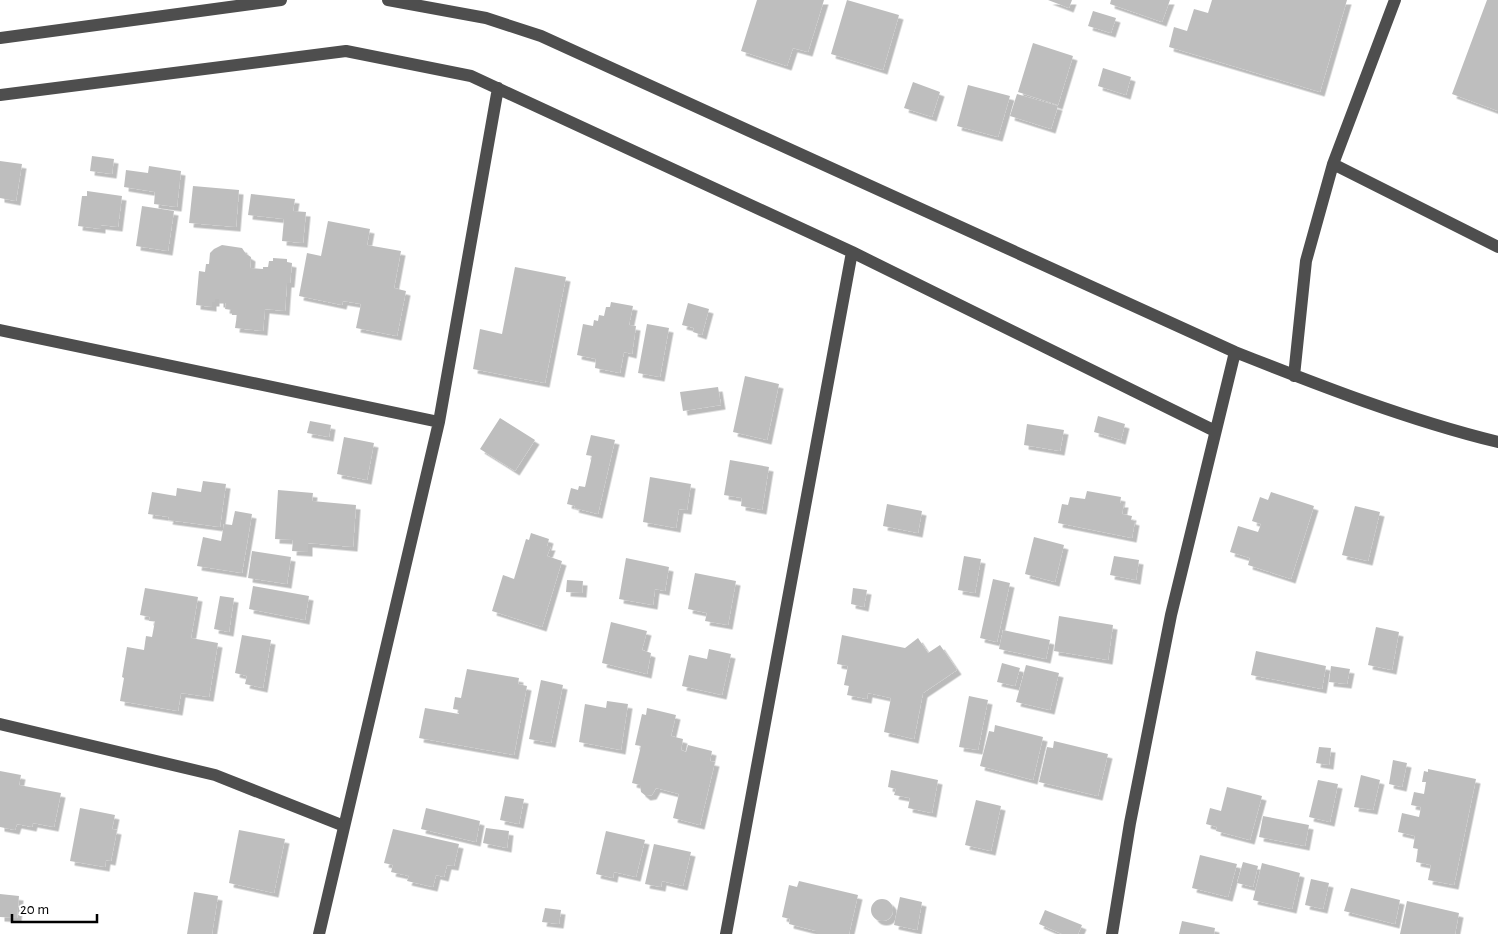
<svg xmlns="http://www.w3.org/2000/svg" width="1498" height="934" viewBox="0 0 1498 934" font-family="'Alegreya Sans',sans-serif">
	<style>
		.building { fill: #bebebe; filter: url(#shadow) }
		.lines { fill: none; stroke-linecap: round; stroke-linejoin: round }
		.minor { stroke: #4e4e4e; stroke-width: 12 }
	</style>
	<defs>
		<filter id="shadow"><feDropShadow dx="4.5" dy="4.5" stdDeviation="0" flood-color="#0004"/></filter>
	</defs>
	<rect width="100%" height="100%" fill="#fff"/>
	<!-- building -->
	<path class="building" d="M757,0H824L808,52L793,48L787,66L741,51Z
		M847,0L899,15L883,70L831,54Z
		M1048,0H1072L1069,8Z
		M1111,0H1170L1162,22L1110,4Z
		M1212,0H1347L1320,92L1169,47L1174,27L1187,31L1194,9L1208,13Z
		M1487,0H1498V111L1452,94Z
		M1093,11L1116,18L1111,33L1088,26Z
		M1033,43L1073,56L1058,105L1018,92Z
		M1103,68L1131,77L1126,95L1098,86Z
		M913,82L940,92L932,117L904,108Z
		M968,85L1010,96L998,137L957,126Z
		M1017,94L1058,106L1051,129L1010,116Z
		M92,156L114,159L112,174L90,171Z
		M0,161L22,164L16,201L0,198Z
		M149,166L181,171L177,207L154,204L155,192L124,187L126,170L148,173Z
		M193,186L239,190L236,227L189,223Z
		M87,191L122,196L118,227L101,225V229L78,226L82,196H87Z
		M251,194L295,199L293,211L306,212L303,243L282,241L284,219L248,215Z
		M142,206L174,211L168,251L136,246Z
		M328,221L370,229L367,245L401,251L394,288L406,291L397,336L356,328L361,304L343,301L342,305L299,296L307,253L321,256Z
		M222,245L242,248L246,254L251,257L250,268L263,269V267H268L269,261H273V258L287,259V262L292,263L290,283H287L285,311L265,309L263,331L235,328L237,315H232V310L225,309L226,303H219V299H215V302H212V307L196,305L199,271L205,272L206,264H209L210,253L214,249Z
		M515,267L566,277L545,383L473,369L480,329L502,334Z
		M611,302L633,306L629,325L636,326L632,354L624,352L620,373L595,368L596,359L577,355L583,324L593,326L594,320L598,321L599,315L604,316L606,307H610Z
		M688,303L709,309L702,335L693,332L694,328L682,325Z
		M647,324L669,328L660,377L638,373Z
		M745,376L779,384L767,440L733,432Z
		M718,387L721,405L683,411L680,392Z
		M1098,416L1125,424L1121,440L1094,432Z
		M500,418L535,440L515,471L480,449Z
		M310,421L331,425L329,437L307,433Z
		M1027,424L1064,430L1060,451L1024,445Z
		M591,435L615,440L598,514L574,508L575,506L567,504L571,488L578,490L579,486L585,487L592,456L586,455Z
		M344,437L374,443L367,480L337,474Z
		M730,460L769,467L762,510L741,506L742,498L724,495Z
		M650,477L691,484L687,510L679,509L676,528L643,522Z
		M203,481L226,484L220,527L168,520L169,517L148,514L152,492L176,496L177,488L201,492Z
		M278,490L313,493L312,501L356,505L353,547L308,543V552L292,551L293,540L275,539Z
		M1087,491L1121,497L1120,503H1124L1122,514L1132,516L1131,520L1135,521L1132,538L1058,523L1062,504L1068,505L1070,497L1085,499Z
		M1271,492L1314,506L1291,579L1248,565L1250,558L1230,552L1238,526L1258,532L1261,524L1252,521L1260,497L1268,500Z
		M887,504L922,511L918,533L883,526Z
		M1355,506L1380,512L1368,561L1342,555Z
		M235,511L252,514L242,573L197,566L203,537L221,541L224,524L232,525Z
		M531,533L549,539L547,546H551L547,556L562,561L542,627L492,611L503,575L514,579L526,539L529,540Z
		M1034,537L1064,545L1055,582L1025,574Z
		M252,551L291,557L287,584L248,578Z
		M964,556L981,559L975,593L958,590Z
		M1114,556L1139,560L1136,580L1110,575Z
		M626,558L669,567L665,591L655,589L653,605L619,599Z
		M695,573L736,581L728,625L705,621L707,613L688,609Z
		M993,579L1010,583L997,642L980,638Z
		M567,580L583,581L582,593L566,592Z
		M253,586L309,596L305,620L249,609Z
		M145,588L198,597L191,638L218,643L209,697L181,693L178,711L120,701L124,678L122,677L127,647L144,650L146,636L152,637L155,621H149L150,617L140,615Z
		M853,588L867,590L864,607L851,604Z
		M220,596L234,598L229,632L214,629Z
		M1059,616L1113,625L1108,660L1054,651Z
		M611,622L647,631L642,650L651,653L647,674L602,663Z
		M1376,627L1399,632L1392,670L1368,665Z
		M1003,630L1050,640L1046,659L999,649Z
		M242,635L271,640L263,688L245,684L247,676L235,673Z
		M842,635L905,648L918,638L928,653L940,645L957,670L923,693L914,739L884,732L891,698L868,693L867,699L847,695L849,686L844,685L848,666L837,664Z
		M709,649L731,654L722,695L682,686L689,655L707,659Z
		M1256,651L1326,666L1322,689L1251,675Z
		M1002,663L1020,668L1015,686L997,682Z
		M1026,665L1059,673L1050,710L1016,702Z
		M1331,666L1350,669L1347,684L1329,682Z
		M467,669L519,678L518,684L527,686L514,755L419,738L425,708L459,714V710L453,709L455,697L461,698Z
		M541,680L563,685L551,743L529,739Z
		M969,696L988,700L978,750L959,747Z
		M607,701L628,704L621,750L579,742L585,704L606,708Z
		M647,708L676,715L671,736L683,739L681,750L686,752L688,745L712,751L710,761L715,762L700,825L673,818L679,794L656,788L652,795L646,796L641,792L640,785L632,783L641,746L635,745L642,714L646,715Z
		M995,725L1043,737L1033,780L980,766L989,731L994,732Z
		M1054,741L1108,754L1098,796L1039,782L1047,747L1053,748Z
		M1319,747L1331,748L1329,765L1316,763Z
		M1393,760L1407,763L1402,787L1389,784Z
		M1428,769L1476,779L1454,885L1428,880L1431,865L1416,862L1418,849L1413,848L1415,836L1398,832L1402,813L1419,817L1421,807L1411,805L1414,792L1424,794L1426,782H1422L1424,771L1428,772Z
		M891,770L938,780L932,813L908,808L910,798L894,795L896,789L888,787Z
		M0,771L21,775L19,785L61,793L54,827L33,823L32,827L17,824L15,830L0,827Z
		M1361,775L1380,780L1373,810L1354,807Z
		M1318,780L1338,784L1330,822L1309,817Z
		M1227,787L1262,796L1250,840L1216,831L1217,827L1206,824L1210,808L1221,811Z
		M505,796L524,799L519,824L500,820Z
		M976,800L1001,806L991,851L965,845Z
		M80,808L115,815L112,829L117,830L111,861L106,860L105,867L70,861Z
		M426,808L480,821L476,842L421,829Z
		M1263,816L1309,825L1305,846L1259,837Z
		M486,828L509,831L507,848L483,843Z
		M393,829L459,844L454,866L447,865L444,877L436,875L433,887L407,881L409,876L391,872L393,865L384,863Z
		M239,830L285,839L274,893L229,883Z
		M606,831L645,840L636,877L614,872L613,878L596,874Z
		M654,844L691,852L683,886L662,881L661,887L645,884Z
		M1200,855L1237,864L1228,897L1192,888Z
		M1243,862L1258,866L1253,887L1237,883Z
		M1262,863L1300,873L1292,909L1253,900Z
		M1311,879L1329,883L1323,909L1305,905Z
		M799,881L858,895L849,934H816V931L789,924L790,919L782,917L789,885L797,887Z
		M1351,888L1400,900L1395,924L1344,911Z
		M194,892L218,896L212,934H187Z
		M0,894L19,896L17,918L0,917Z
		M900,897L922,902L917,930L894,925Z
		M871 910a11 11 0 1 1 22 0a11 11 0 1 1-22 0Z
		M1407,901L1459,913L1455,934H1400Z
		M545,908L561,910L559,924L542,922Z
		M1045,910L1082,925L1078,934H1062L1039,924Z
		M1182,921L1215,928L1214,934H1179Z"/>
	<g class="lines">
		<!-- minor -->
		<path class="minor" d="M388,0L486,18L541,36L1235,352C1321,386 1408,420 1498,442
			M0,38L281,0
			M0,95L346,51L471,76L852,252L1215,431
			M1333,164L1498,247
			M0,330L439,422
			M1294,376L1306,261L1333,164L1395,0
			M0,724L215,775L344,826
			M319,934L439,422L498,88
			M726,934L852,252
			M1112,934L1130,823L1171,615L1235,352"/>
	</g>
	<!-- scale -->
	<path d="M12 914v8h85v-8" fill="none" stroke="#000000" stroke-width="2.5"/>
	<text x="20" y="914" font-size="15" fill="#000000" stroke="#ffffff" stroke-width="4" paint-order="stroke">20 m</text>
</svg>
